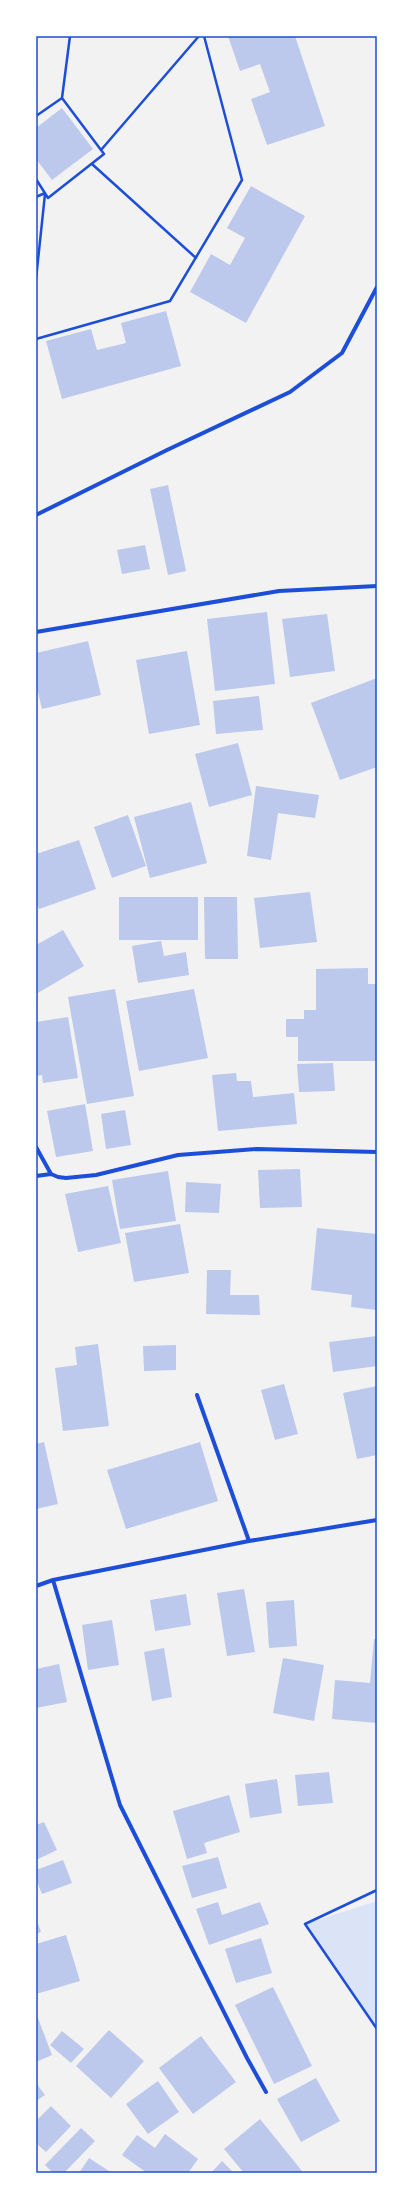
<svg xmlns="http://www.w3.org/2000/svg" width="413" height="2209" viewBox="0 0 413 2209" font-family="Karla,sans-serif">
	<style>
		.green { fill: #dbe4f7 }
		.building { fill: #bdc9ec }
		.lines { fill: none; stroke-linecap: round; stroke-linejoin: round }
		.path { stroke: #1d4ed8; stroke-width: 2.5 }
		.minor { stroke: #1d4ed8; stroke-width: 4 }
		.neatline { fill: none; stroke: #1d4ed8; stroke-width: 1.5 }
	</style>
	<rect width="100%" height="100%" fill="#f2f2f2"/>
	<!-- green -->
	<path class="green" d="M377,1901V2029L305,1924Z"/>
	<!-- building -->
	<path class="building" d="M228,36H295L325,126L267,145L251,99L270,92L260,64L240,71Z
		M62,108L93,149L52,180L36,159V128Z
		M251,186L305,216L246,323L190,292L211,254L230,265L245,238L227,228Z
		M166,311L181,366L62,399L46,341L91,329L97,350L126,343L121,323Z
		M168,485L186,571L168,575L150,489Z
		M145,545L150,569L122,574L117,550Z
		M267,612L275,684L215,691L207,619Z
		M327,614L335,671L290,677L282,619Z
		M88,641L101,695L42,709L36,684V653Z
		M187,651L200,725L149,734L136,660Z
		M377,678V767L340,780L311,703Z
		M259,696L263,730L216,734L213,701Z
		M238,743L252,795L209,807L195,754Z
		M256,786L319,795L315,818L278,813L271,860L247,856Z
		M191,802L207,863L150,878L134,817Z
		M128,815L146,866L112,878L94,827Z
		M79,840L96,889L39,909L36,901V854Z
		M310,892L317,942L260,948L254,898Z
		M119,897H198V940H119Z
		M204,897H237L238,959H205Z
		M63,930L84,966L36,994V945Z
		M161,941L164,956L186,952L189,975L138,983L132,946Z
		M368,968V984H377V1061H298V1037H286V1019H304V1010H316V969Z
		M115,989L134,1096L87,1104L68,997Z
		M194,989L208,1058L139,1071L126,1001Z
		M68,1017L78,1078L43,1083L42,1075L36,1076V1022Z
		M333,1063L335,1091L299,1092L297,1064Z
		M236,1073L237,1081H251L253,1097L294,1093L297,1124L218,1131L212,1075Z
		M85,1104L93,1151L56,1157L47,1111Z
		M125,1110L131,1145L106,1149L101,1114Z
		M300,1169L302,1207L260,1208L258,1170Z
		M168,1171L176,1221L120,1229L112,1180Z
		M186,1182L221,1184L219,1213L185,1212Z
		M108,1186L121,1243L78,1252L65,1194Z
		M180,1224L189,1273L134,1282L125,1233Z
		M317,1228L377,1234V1310L351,1307L352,1295L311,1290Z
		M207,1270H231L230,1295H259L260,1315L206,1314Z
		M377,1336V1366L333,1372L329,1342Z
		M98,1344L109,1426L63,1431L55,1368L77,1365L75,1347Z
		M176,1345V1370L144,1371L143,1346Z
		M284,1384L298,1434L275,1440L261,1390Z
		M377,1386V1455L357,1459L343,1393Z
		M44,1442L58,1504L36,1509V1444Z
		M200,1442L218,1501L126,1529L107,1470Z
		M244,1589L255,1652L227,1656L217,1593Z
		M186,1594L191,1625L155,1631L150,1600Z
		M294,1600L297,1646L269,1648L266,1602Z
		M112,1620L119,1665L88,1670L82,1625Z
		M374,1639L377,1640V1723L332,1719L335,1680L370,1683Z
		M164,1648L172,1697L152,1701L144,1652Z
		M283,1658L324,1665L314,1721L273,1713Z
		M59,1664L67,1702L36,1708V1669Z
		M329,1772L333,1803L298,1806L295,1775Z
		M277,1779L282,1813L250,1818L245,1784Z
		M229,1795L240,1832L204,1843L207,1853L187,1859L173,1811Z
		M44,1822L57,1850L36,1860V1825Z
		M218,1857L227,1888L192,1898L182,1866Z
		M63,1860L72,1883L42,1894L36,1879V1870Z
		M218,1902L222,1915L260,1902L269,1924L209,1945L196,1909Z
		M36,1918L41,1932L36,1934Z
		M66,1935L80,1981L36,1994V1944Z
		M261,1938L272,1973L236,1983L225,1949Z
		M273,1987L312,2066L274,2084L235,2005Z
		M36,2013L52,2055L36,2062Z
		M109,2030L144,2061L111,2098L76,2066Z
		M62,2031L84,2049L71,2063L50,2045Z
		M201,2036L236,2082L193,2114L159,2068Z
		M316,2078L340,2121L301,2142L277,2099Z
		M158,2081L179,2112L148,2134L126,2104Z
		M36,2083L45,2095L36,2101Z
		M51,2106L71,2126L46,2152L36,2143V2121Z
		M260,2119L302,2171L300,2173H244L224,2149Z
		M81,2128L95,2141L64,2173H53L45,2165Z
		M165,2134L198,2159L188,2173H147L122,2155L137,2135L155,2148Z
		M89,2158L112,2173H79Z
		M222,2161L234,2173H211Z"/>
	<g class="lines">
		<!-- path -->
		<path class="path" d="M36,116L62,98
			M101,150L199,36
			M92,164L196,258
			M36,179L48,198L104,154L62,98L70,36
			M36,197L45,193
			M36,279L45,194
			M36,339L170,301L242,180L204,36
			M377,1890L305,1924L377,2029"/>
		<!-- minor -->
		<path class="minor" d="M36,515L167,450L290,392L342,353L377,287
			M36,632L279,591L377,586
			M36,1147L51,1174L58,1177L66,1178L96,1175L178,1155L257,1149L377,1152
			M36,1176L51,1174
			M197,1395L249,1541
			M53,1580L120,1805L247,2058L266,2092
			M36,1586L53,1580L249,1541L377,1520"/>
	</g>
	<!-- border -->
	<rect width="413" height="2209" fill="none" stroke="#ffffff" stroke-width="74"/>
	<rect x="37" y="37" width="339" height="2135" class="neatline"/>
</svg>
